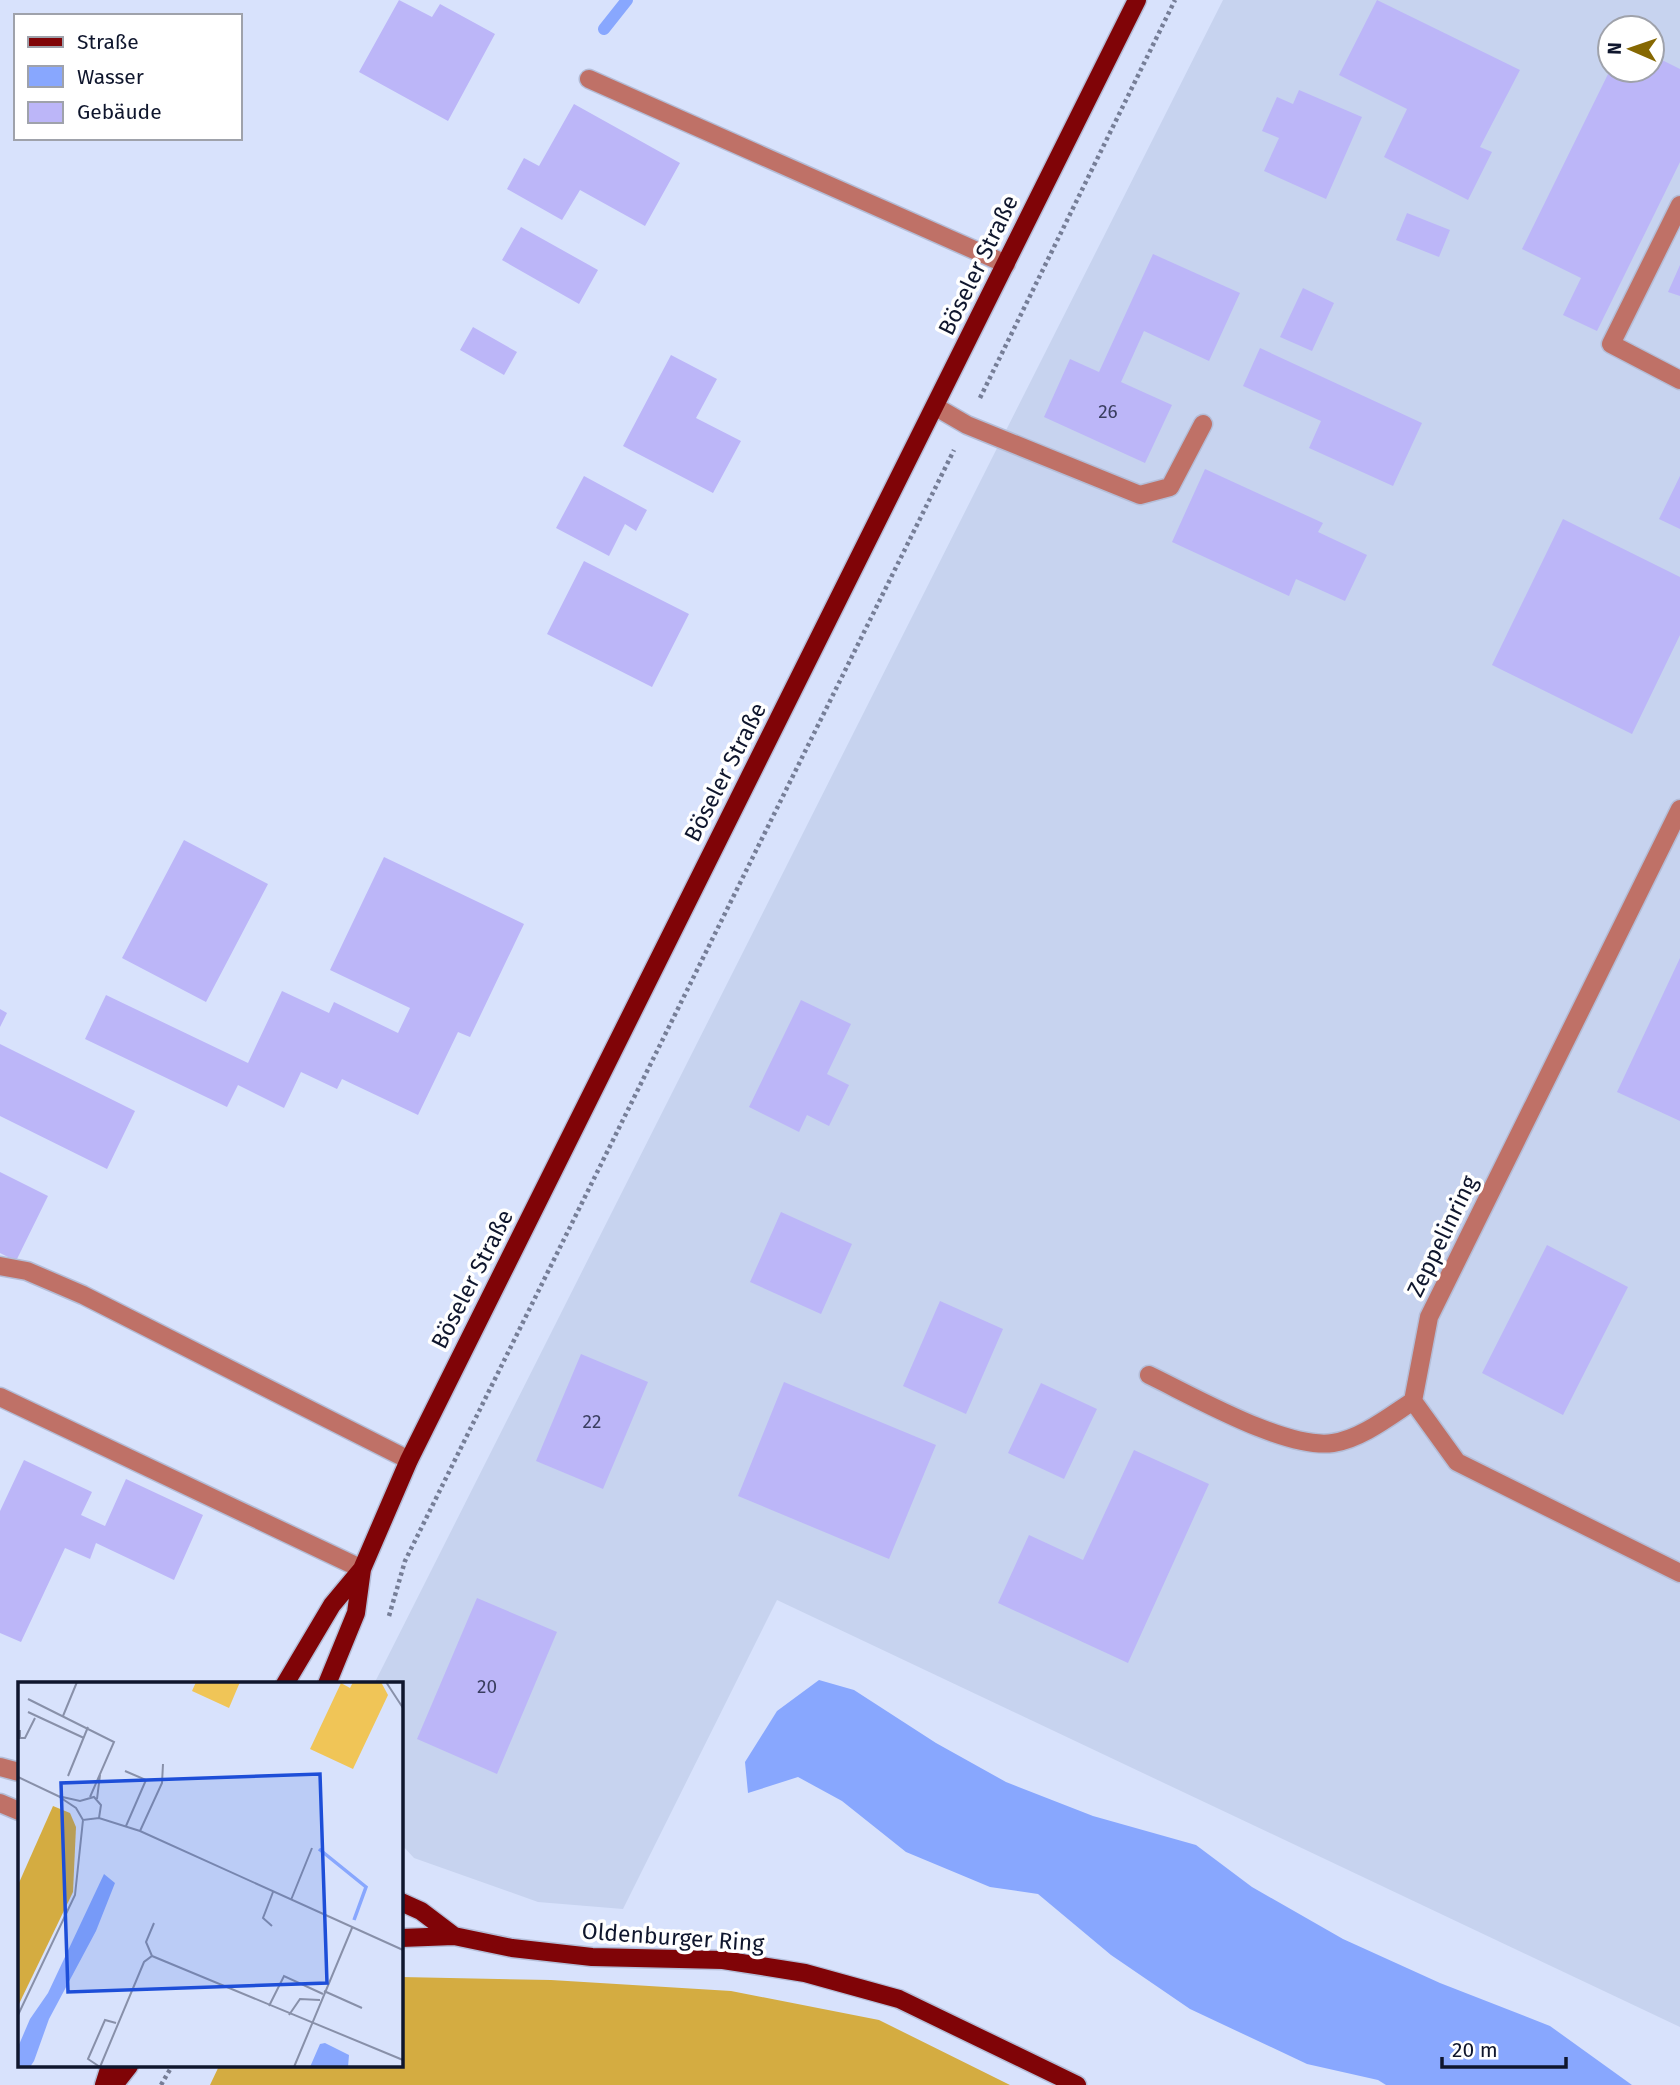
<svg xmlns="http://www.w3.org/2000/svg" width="1680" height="2085" viewBox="0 0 1680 2085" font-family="'Fira Sans',sans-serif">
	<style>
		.built { fill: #c7d3ef; fill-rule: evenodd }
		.forest { fill: #d4ac41 }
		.water { fill: #88a7fe }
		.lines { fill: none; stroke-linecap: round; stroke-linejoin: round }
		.stream { stroke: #88a7fe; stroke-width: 12 }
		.building { fill: #bcb6f8 }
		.minor-casing { stroke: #b4bdd7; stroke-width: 21 }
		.major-casing { stroke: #b4bdd7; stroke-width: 21 }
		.path { stroke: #767e97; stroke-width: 4.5; stroke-dasharray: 3.5 3.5; stroke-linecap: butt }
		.minor { stroke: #bf7167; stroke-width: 18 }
		.major { stroke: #800407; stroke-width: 18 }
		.labels { text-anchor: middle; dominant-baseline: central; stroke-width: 7; stroke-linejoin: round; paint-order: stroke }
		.number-label { font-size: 19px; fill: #3a3e60 }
		.street-label { font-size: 23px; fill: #0f162d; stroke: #fff }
		.inset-river { fill: none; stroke: #88a7fe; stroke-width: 3.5 }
		.inset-road { fill: none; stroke: #8890a9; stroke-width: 2 }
		.view { fill: #1d4ed8; fill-opacity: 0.15; stroke: #1d4ed8; stroke-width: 3.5 }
		.inset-edge { fill: none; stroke: #0f162d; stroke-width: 3.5 }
	</style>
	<rect width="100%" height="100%" fill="#d8e2fc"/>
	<!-- built -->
	<path class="built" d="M1223,0H1680V2027L777,1600L623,1909L538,1902L414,1858L401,1844V1684H374ZM1610,28H1652V70H1610Z"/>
	<!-- forest -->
	<path class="forest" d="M401,1977L551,1980L731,1991L879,2020L1010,2085H210L219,2066H401Z"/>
	<!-- water -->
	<path class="water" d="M819,1680L854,1690L936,1743L1006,1782L1093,1816L1196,1845L1252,1887L1343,1939L1440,1983L1550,2026L1632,2085H1386L1378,2080L1307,2064L1190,2009L1111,1955L1038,1894L990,1887L906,1852L842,1801L798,1777L748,1793L745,1762L777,1711Z"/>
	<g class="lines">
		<!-- stream -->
		<path class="stream" d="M604,29L627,0"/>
	</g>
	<!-- building -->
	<path class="building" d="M399,0L432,17L440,4L495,34L448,121L359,72Z
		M1377,0L1520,70L1480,147L1492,152L1468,200L1384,157L1407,109L1339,75Z
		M1652,55L1680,69V162L1597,331L1563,315L1581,278L1522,249L1610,70H1652Z
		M1299,90L1362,117L1326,199L1264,171L1279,138L1262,131L1277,97L1293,104Z
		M574,104L680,163L645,226L580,190L562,220L507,189L524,158L539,166Z
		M1407,213L1450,230L1439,257L1396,240Z
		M521,227L598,270L579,304L502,260Z
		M1153,254L1240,293L1209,361L1144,331L1121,382L1172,405L1145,463L1044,417L1070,359L1099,372Z
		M1680,265V296L1668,292Z
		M1303,288L1334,303L1312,351L1280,337Z
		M473,327L517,352L504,375L460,350Z
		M1260,348L1422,423L1393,486L1309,448L1321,421L1243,386Z
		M671,355L717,379L696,418L741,441L713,493L623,446Z
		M1205,469L1323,523L1318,532L1367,555L1345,601L1296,579L1289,596L1172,542Z
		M584,476L647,510L636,531L625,524L609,556L556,528Z
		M1680,476V529L1659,519Z
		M1563,519L1680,577V635L1632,734L1492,665Z
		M584,561L689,614L652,687L547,634Z
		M184,840L268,884L206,1002L122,958Z
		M384,857L524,924L470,1037L458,1032L418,1115L342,1079L337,1089L301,1072L284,1108L238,1085L227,1107L85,1039L106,995L248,1063L282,991L329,1013L334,1002L398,1033L410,1008L330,970Z
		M1680,958V1121L1617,1092Z
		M801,1000L851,1024L827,1074L849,1085L829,1126L807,1115L799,1132L749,1107Z
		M0,1009L7,1013L0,1027Z
		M0,1044L135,1111L107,1169L0,1116Z
		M0,1172L48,1196L16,1261L0,1253Z
		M781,1212L852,1244L821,1314L750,1282Z
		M1547,1245L1628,1287L1563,1415L1482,1373Z
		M940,1301L1003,1329L966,1414L903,1386Z
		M581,1354L648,1382L603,1489L536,1461Z
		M784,1382L936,1445L889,1559L738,1496Z
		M1041,1383L1097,1409L1064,1479L1008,1453Z
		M1134,1450L1209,1484L1128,1663L998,1603L1029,1535L1083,1560Z
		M24,1460L92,1492L81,1515L105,1526L126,1479L203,1515L174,1580L96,1543L90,1559L65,1548L21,1642L0,1633V1511Z
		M477,1598L557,1632L497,1774L417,1739Z"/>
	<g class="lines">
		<defs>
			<path id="minor" d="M589,79L1006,264
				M1680,205L1611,344L1680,380
				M936,407L967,425L1140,495L1170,487L1203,424
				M1680,809L1429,1317L1413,1401L1457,1462L1680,1573
				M0,1266L27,1271L83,1295L409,1460
				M1149,1375C1193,1396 1286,1450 1333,1443C1361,1439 1390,1416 1413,1401
				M0,1397L362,1569
				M0,1767L19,1772
				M0,1803L19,1811"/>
			<path id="major" d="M285,1684L332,1605L362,1569
				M327,1684L356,1613L362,1569L409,1460L1137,0
				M401,1902L421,1911L454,1936
				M401,1938L454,1936L512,1948L592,1957L723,1960L805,1973L899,1999L1077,2085
				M104,2085L110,2066
				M114,2085L129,2066"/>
		</defs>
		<!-- minor casing -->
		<use href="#minor" class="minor-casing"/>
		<!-- major casing -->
		<use href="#major" class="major-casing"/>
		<!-- path -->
		<path class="path" d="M980,398L1175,0
			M389,1616L405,1561L954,450
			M161,2085L172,2066"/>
		<!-- minor -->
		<use href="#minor" class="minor"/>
		<!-- major -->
		<use href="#major" class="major"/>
	</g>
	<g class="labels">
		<!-- number labels -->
		<g class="number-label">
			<text x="1108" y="411">26</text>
			<text x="592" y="1421">22</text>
			<text x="487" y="1686">20</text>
		</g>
		<!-- street labels -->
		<g class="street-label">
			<text transform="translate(978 265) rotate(-64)">Böseler Straße</text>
			<text transform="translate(725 772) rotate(-63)">Böseler Straße</text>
			<text transform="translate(1442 1236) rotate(-64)">Zeppelinring</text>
			<text transform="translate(472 1279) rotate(-63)">Böseler Straße</text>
			<text transform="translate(673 1937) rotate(4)">Oldenburger Ring</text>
		</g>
	</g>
	<!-- overview -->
	<g transform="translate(18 1682)">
		<rect width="385" height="385" fill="#d8e2fc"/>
		<path d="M178,0H222L211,26L174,9ZM335,0H363L370,13L335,87L292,67L323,1L332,6Z" fill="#f0c557"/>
		<path d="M35,124L52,131L58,145L55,210L0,324V203Z" fill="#d4ac41"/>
		<path d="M86,192L97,201L78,249L31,337L16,379L12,385H0V365L12,337L30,311ZM307,361L331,373L330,385H292L302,362Z" fill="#88a7fe"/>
		<path class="inset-river" d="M301,167L348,205L336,238"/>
		<path class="inset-road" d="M368,0L385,26M10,17L96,60L72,115M10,30L66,56M45,34L59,0M2,48V56H7L17,36M107,89L128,98L108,144M50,94L70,45M0,95L40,114L62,119L76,115L83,123L81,136M40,114L58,126L65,138L81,136L122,149L385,268M79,117L82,93M122,149L144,101L145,82M273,218L294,166M254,244L245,236L255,210M134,274L128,260L136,241M306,309L344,326M251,324L266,294L305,312M0,333L57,213L65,138M271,333L282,317L302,318M82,385L126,280L134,274L385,378M82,385L70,377L87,338L98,341M276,385L334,246"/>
		<path class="view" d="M302,92L309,301L50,310L43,101Z"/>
		<rect width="385" height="385" class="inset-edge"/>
	</g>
	<!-- legend -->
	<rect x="14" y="14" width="228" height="126" fill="#ffffff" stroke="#9fa2ab" stroke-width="2"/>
	<rect x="28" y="37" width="35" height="10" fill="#800407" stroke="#9fa2ab" stroke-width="2"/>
	<text x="77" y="49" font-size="21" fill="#0f162d">Straße</text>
	<rect x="28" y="66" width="35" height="21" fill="#88a7fe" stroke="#9fa2ab" stroke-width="2"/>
	<text x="77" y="84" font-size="21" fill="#0f162d">Wasser</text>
	<rect x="28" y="102" width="35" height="21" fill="#bcb6f8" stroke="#9fa2ab" stroke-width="2"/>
	<text x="77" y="119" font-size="21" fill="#0f162d">Gebäude</text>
	<!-- north arrow -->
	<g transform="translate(1631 49) rotate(272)"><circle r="33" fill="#ffffff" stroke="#9fa2ab" stroke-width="2"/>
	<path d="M0-5L12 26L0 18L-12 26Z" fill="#866802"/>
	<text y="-10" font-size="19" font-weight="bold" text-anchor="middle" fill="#0f162d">N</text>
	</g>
	<!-- scale -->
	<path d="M1442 2057v10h124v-10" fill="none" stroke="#0f162d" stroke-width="3.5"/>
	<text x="1452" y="2057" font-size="21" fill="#0f162d" stroke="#ffffff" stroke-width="5" paint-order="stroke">20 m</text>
</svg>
